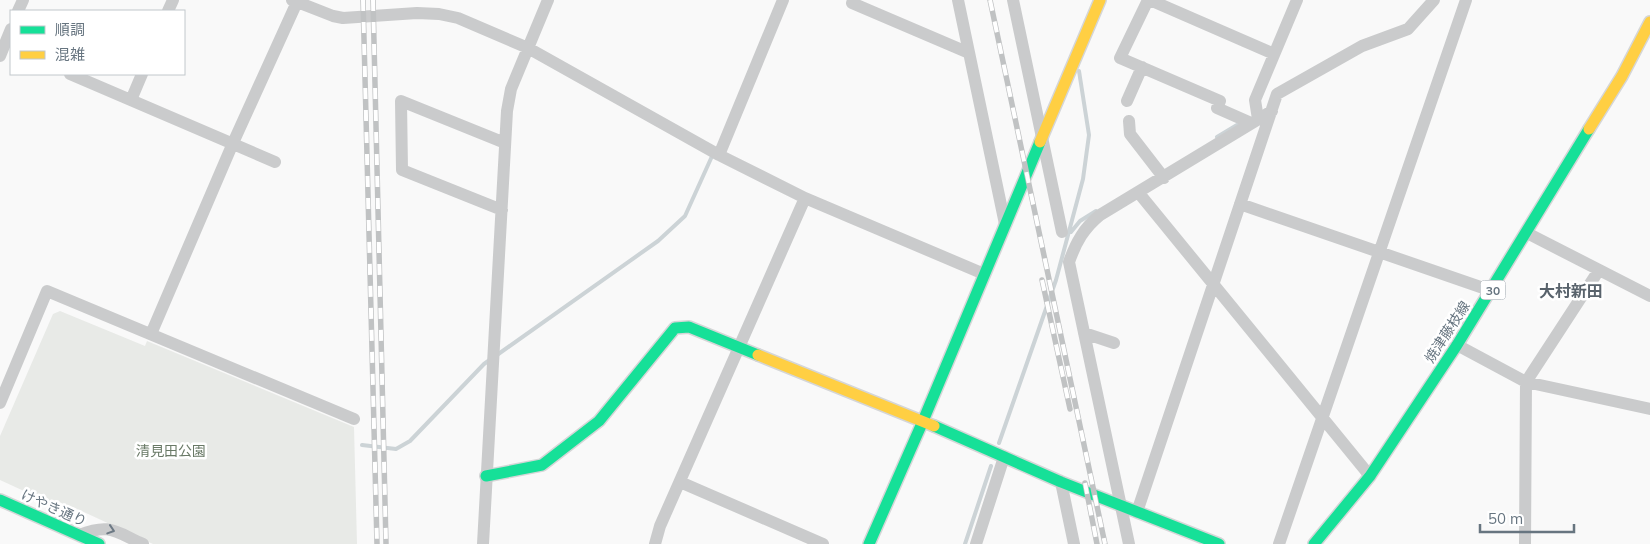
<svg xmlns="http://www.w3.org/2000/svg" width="1650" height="544" viewBox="0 0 1650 544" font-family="Mulish,'Noto Sans JP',sans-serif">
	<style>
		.green { fill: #e8eae7 }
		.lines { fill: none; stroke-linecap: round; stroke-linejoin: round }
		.stream { stroke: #ccd3d6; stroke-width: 4 }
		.fast-casing { stroke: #d5d6d7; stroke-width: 14 }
		.slow-casing { stroke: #d5d6d7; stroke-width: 14 }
		.street { stroke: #cacbcc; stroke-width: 12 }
		.fast { stroke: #16e098; stroke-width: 11 }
		.slow { stroke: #ffcf43; stroke-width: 11 }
		.rail-casing { stroke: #c0c2c3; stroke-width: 5.5 }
		.rail { stroke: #fff; stroke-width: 4; stroke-dasharray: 11; stroke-linecap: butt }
		.oneway { stroke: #6c7984 }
		.labels { text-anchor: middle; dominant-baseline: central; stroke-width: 5; stroke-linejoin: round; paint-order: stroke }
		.shield { fill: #fff; stroke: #959ea6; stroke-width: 1 }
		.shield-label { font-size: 12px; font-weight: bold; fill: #677580 }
		.street-label { font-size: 14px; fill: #677580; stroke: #fff }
		.park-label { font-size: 14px; fill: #697966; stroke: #fff }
		.quarter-label { font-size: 16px; font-weight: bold; fill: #59636c; stroke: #fff }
	</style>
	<rect width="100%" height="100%" fill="#f9f9f9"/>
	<!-- green -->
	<path class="green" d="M60,311L145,346L147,341L354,427L357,544H153L73,507L63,509L0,480V436L53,314Z"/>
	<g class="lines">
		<!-- stream -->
		<path class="stream" d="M1217,137L1237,125
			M1071,232L1080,221L1096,211
			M497,355L658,241L685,216L713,154
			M999,443L1056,280L1083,179L1089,135L1079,71
			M362,445L396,449L410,441L484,364L491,359
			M965,544L991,466"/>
		<defs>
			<path id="fast" d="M934,426L1061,482L1219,544
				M486,476L542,465L599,421L675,328L689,327L758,355
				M0,500L99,544
				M869,544L923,421L1040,142
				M1314,544L1370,476L1457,345L1589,129"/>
			<path id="slow" d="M1589,129L1622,76L1650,22
				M1040,142L1100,0
				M758,355L934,426"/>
		</defs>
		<!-- fast casing -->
		<use href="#fast" class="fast-casing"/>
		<!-- slow casing -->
		<use href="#slow" class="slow-casing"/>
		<!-- street -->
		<path class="street" d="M292,0L333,16L343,18L417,13L439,14L458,18L528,48L719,155L805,198L984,274
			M958,0L1005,224
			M1013,0L1062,232
			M1148,0L1120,58L1220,101L1217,108L1251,123
			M1150,0L1274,54
			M852,3L969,53
			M18,11L23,0
			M168,11L173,0
			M0,56L11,29
			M70,74L275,162
			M131,100L142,74
			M1127,101L1142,67
			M1258,119L1255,100L1297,0
			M1129,121L1130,134L1164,178
			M719,155L783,0
			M1138,192L1370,476
			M1240,204L1492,291
			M502,210L402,170L401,101L505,143
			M1527,233L1650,296
			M1084,333L1114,343
			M151,334L233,143L297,2
			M1457,345L1526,382L1650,409
			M0,403L47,291L354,419
			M680,482L823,544
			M1061,482L1074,544
			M1137,512L1277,94L1362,46L1408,29L1434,0
			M79,535C110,523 114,531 143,544
			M483,544L507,111L511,89L548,0
			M655,544L660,526L805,198
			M976,544L1004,457
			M1129,544L1069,262C1076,242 1084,228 1100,215L1272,111
			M1279,544L1466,0
			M1525,544L1526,382L1599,270"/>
		<!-- fast -->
		<use href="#fast" class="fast"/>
		<!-- slow -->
		<use href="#slow" class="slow"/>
		<defs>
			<path id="rail" d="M363,0L377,544
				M373,0L386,544
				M990,0L1105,544
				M1042,280L1070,409
				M1085,483L1097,544"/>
		</defs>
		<!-- rail casing -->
		<use href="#rail" class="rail-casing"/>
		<!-- rail -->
		<use href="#rail" class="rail"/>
	</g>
	<!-- one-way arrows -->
	<defs><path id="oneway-chevron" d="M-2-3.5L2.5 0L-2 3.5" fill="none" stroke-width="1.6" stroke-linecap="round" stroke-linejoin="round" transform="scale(1.25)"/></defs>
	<use class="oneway" href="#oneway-chevron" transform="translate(111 530) rotate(18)"/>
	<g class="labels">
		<!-- shield labels -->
		<rect class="shield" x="1480.5" y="280.5" width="25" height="19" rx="4"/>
		<g class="shield-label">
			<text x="1493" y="290">30</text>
		</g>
		<!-- street labels -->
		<g class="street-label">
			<text transform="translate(1447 332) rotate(-57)">焼津藤枝線</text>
			<text transform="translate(54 508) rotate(24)">けやき通り</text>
		</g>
		<!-- park labels -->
		<g class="park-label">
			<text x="171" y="451">清見田公園</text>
		</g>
		<!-- quarter labels -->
		<g class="quarter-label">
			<text x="1571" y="291">大村新田</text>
		</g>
	</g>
	<!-- legend -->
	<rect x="10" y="10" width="175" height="65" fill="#ffffff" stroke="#c2c8cc"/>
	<rect x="20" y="26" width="25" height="8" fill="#16e098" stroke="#c2c8cc"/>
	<text x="55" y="35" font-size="15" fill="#677580">順調</text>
	<rect x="20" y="51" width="25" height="8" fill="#ffcf43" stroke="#c2c8cc"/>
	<text x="55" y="60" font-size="15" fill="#677580">混雑</text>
	<!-- scale -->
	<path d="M1480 524v8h94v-8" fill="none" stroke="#677580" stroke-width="2.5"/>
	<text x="1488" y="524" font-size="15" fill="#677580" stroke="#ffffff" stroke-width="4" paint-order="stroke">50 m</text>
</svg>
